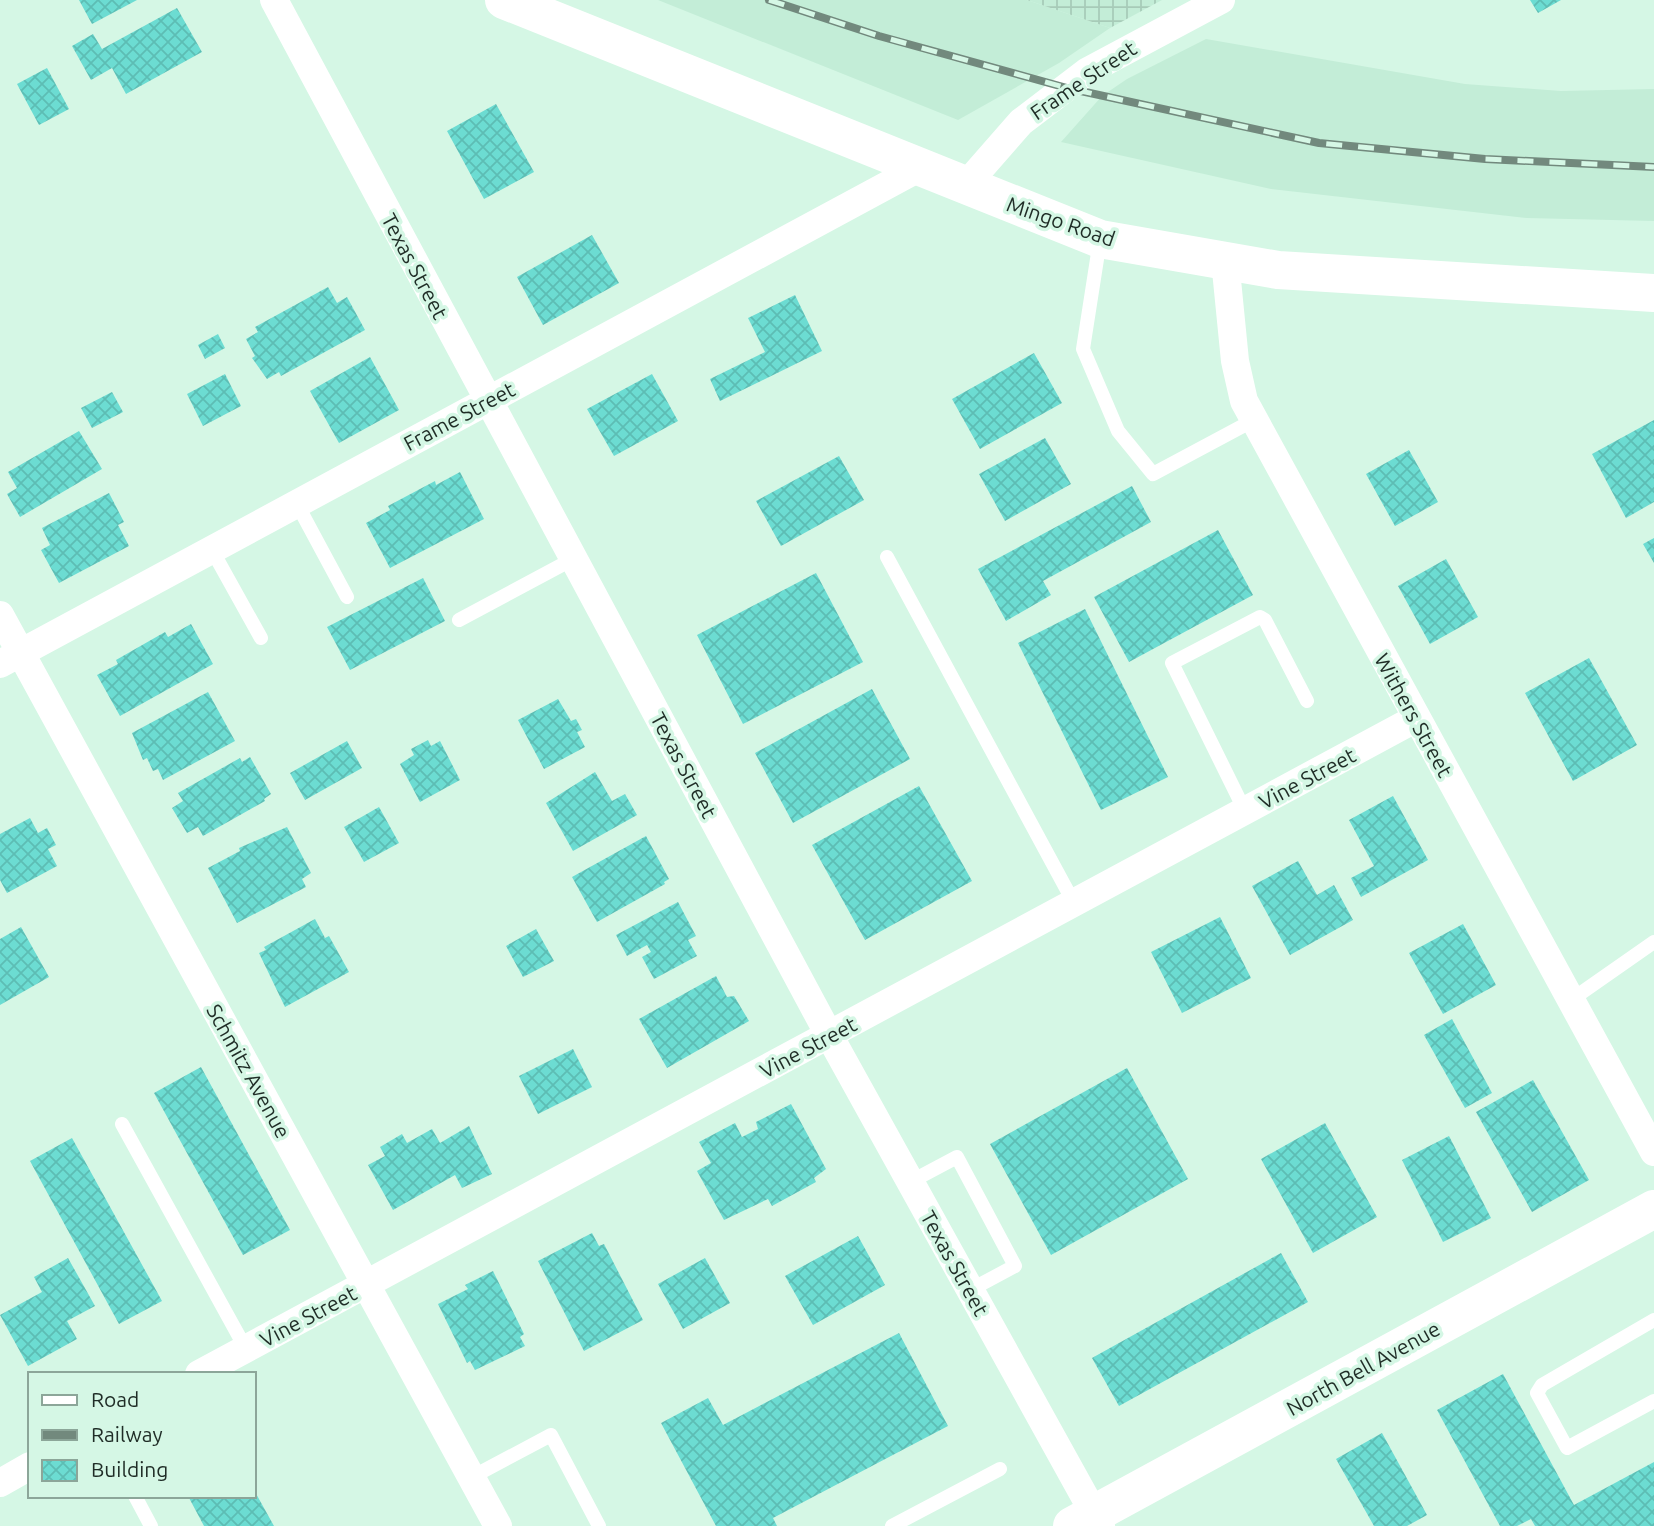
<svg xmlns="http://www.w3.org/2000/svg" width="1654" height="1526" viewBox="0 0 1654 1526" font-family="Ubuntu,sans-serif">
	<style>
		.built { fill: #c3edd7 }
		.industrial { fill: url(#industrial-grid) }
		.building { fill: url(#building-cross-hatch) }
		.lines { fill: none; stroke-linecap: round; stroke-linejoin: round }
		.lane { stroke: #fff; stroke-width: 14 }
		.street { stroke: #fff; stroke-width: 28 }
		.secondary { stroke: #fff; stroke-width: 38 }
		.rail-casing { stroke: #72897d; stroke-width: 8 }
		.rail { stroke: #d5f7e5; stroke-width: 5; stroke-dasharray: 16; stroke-linecap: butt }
		.labels { text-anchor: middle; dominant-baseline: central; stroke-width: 7; stroke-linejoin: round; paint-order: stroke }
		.street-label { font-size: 21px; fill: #1f2c26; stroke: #d5f7e5 }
	</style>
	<defs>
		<pattern id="industrial-grid" width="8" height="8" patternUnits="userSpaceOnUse" patternTransform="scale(1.75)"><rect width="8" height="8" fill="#c3edd7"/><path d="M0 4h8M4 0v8" fill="none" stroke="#a7cbb8"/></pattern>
		<pattern id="building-cross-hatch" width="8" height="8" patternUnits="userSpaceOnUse" patternTransform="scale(1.75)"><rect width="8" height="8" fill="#6cdcd2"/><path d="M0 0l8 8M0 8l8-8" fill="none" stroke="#5dbdb4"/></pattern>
	</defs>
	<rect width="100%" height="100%" fill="#d5f7e5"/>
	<!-- built -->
	<path class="built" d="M658,0H1027L1110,28L1059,63L958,120Z
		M1206,39L1465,84L1561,91L1654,89V221L1527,218L1271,189L1061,142L1102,96L1127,79Z"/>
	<!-- industrial -->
	<path class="industrial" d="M1027,0H1162L1110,28Z"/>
	<!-- building -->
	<path class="building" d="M79,0H137L92,24Z
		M1530,0H1561L1538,13Z
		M177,8L202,52L126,94L112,68L91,80L72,46L93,34L102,49Z
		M47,68L69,109L39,125L17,84Z
		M496,104L534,172L484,199L447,131Z
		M592,235L619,283L543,325L517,277Z
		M328,287L337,303L347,297L365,330L281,376L279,372L267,379L252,358L255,356L246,339L258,332L255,327Z
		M795,295L822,351L720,401L710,379L765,352L748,318Z
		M218,334L225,348L205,359L198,345Z
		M1034,353L1062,403L980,449L952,399Z
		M370,357L399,410L339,443L310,391Z
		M225,374L241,406L203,426L187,394Z
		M652,374L678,421L614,456L587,409Z
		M112,392L123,412L92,428L81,408Z
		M1654,420V502L1626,518L1592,454Z
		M79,431L102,469L20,517L7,494L17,488L8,472Z
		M1045,438L1071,484L1005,521L979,474Z
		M1409,450L1438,502L1395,526L1366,474Z
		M839,456L864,500L781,546L756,501Z
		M460,472L484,519L390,568L366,523L390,510L388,506L435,481L436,485Z
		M1132,486L1151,522L1043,581L1051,595L1006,621L978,569Z
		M109,493L124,522L118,525L129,546L59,583L41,550L50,545L42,528Z
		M1218,530L1253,595L1129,662L1094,597Z
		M1654,538V563L1643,544Z
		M1446,559L1478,617L1430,644L1398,586Z
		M816,573L863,662L743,724L697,635Z
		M423,578L445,621L350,670L327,627Z
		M1085,609L1168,777L1101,810L1018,643Z
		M191,624L213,664L120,716L97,675L118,664L116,660L165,632L168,637Z
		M1589,658L1637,745L1573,781L1525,693Z
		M872,689L910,759L793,823L755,753Z
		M208,692L235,741L163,780L158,769L153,771L147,758L143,760L132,733Z
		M558,699L571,721L576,719L582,730L577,732L585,747L544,769L518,720Z
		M428,740L431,746L440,741L460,780L420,802L400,764L414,755L411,749Z
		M347,741L362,768L305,800L290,773Z
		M250,757L271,794L264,799L265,801L203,836L198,827L187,833L172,808L183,801L178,793L240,758L242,762Z
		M595,772L612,801L625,794L637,815L573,851L546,803Z
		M919,786L972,881L865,940L812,845Z
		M1393,796L1428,860L1361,897L1351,878L1374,866L1349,820Z
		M379,807L399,843L364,862L344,827Z
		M30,818L38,833L47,828L56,845L48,849L57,866L7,893L0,880V834Z
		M287,827L311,873L302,879L306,887L237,923L208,868L240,851L239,848Z
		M646,836L669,879L664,882L665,884L597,922L572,877Z
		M1298,861L1317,895L1334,885L1353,920L1290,955L1252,886Z
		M678,902L696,936L688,940L697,956L654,979L642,957L651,952L647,945L627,956L616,935Z
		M1220,917L1251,978L1182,1013L1151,952Z
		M315,919L325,938L329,936L349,972L285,1007L259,953L266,950L264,947Z
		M1463,924L1496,985L1443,1014L1409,953Z
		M21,927L49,977L0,1005V939Z
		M536,929L554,961L523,977L506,946Z
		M716,976L727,997L734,996L749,1021L667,1068L639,1019Z
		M1452,1019L1492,1093L1465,1108L1424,1035Z
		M573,1049L592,1087L538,1114L519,1076Z
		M201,1067L290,1230L243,1255L154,1093Z
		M1127,1068L1188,1179L1051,1255L990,1144Z
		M1533,1080L1589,1180L1532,1212L1476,1112Z
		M791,1104L826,1169L814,1178L816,1182L772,1206L768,1199L724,1220L697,1171L711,1163L699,1142L735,1123L742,1137L758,1129L756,1122Z
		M1325,1123L1377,1217L1313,1253L1261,1159Z
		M469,1126L492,1174L462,1188L455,1175L393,1210L368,1165L385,1156L380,1147L402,1134L407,1143L432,1129L440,1143Z
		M1449,1136L1491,1218L1443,1242L1402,1160Z
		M72,1138L162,1301L119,1324L30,1161Z
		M592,1233L599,1246L604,1244L643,1320L584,1351L538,1261Z
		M858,1236L885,1285L813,1325L785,1276Z
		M1281,1253L1308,1302L1119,1406L1092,1358Z
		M68,1258L95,1306L67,1321L77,1339L28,1366L0,1315L42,1292L34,1277Z
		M705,1258L730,1303L683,1329L658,1284Z
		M493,1271L524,1334L520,1337L525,1346L475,1370L470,1361L467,1363L438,1304L468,1289L465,1285Z
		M899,1333L948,1426L773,1518L777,1526H716L661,1423L708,1398L723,1425Z
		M1503,1374L1574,1505L1654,1462V1526H1535L1531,1519L1517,1526H1500L1437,1410Z
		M1382,1433L1427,1515L1407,1526H1374L1336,1459Z
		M254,1490L274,1526H204L188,1496H254Z"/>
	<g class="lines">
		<!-- lane -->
		<path class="lane" d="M1100,240L1083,349L1118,431L1153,474L1254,420
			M297,504L347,597
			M212,550L261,638
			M887,557L1074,903
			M459,620L573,559
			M1245,811L1172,663L1260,617L1265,620L1307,701
			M1571,1000L1654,942
			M122,1124L246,1349
			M910,1182L957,1157L1015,1266L970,1290
			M1654,1320L1542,1385L1537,1393L1567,1448L1654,1401
			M472,1477L551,1435L599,1526
			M135,1496L151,1526
			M892,1526L1000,1469"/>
		<!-- street -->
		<path class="street" d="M274,0L829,1035L1101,1526
			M965,186L1021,122L1088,71L1221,0
			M1225,260L1235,361L1244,401L1654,1152
			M0,615L498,1526
			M0,664L919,168
			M199,1374L1415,719
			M0,1483L30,1466"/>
		<!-- secondary -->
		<path class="secondary" d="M504,0L1100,239L1278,270L1654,293
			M1072,1526L1654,1209"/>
		<defs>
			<path id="rail" d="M769,0L879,36L1067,88L1319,143L1485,159L1654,167"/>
		</defs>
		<!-- rail casing -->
		<use href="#rail" class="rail-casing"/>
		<!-- rail -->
		<use href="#rail" class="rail"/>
	</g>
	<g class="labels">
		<!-- street labels -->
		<g class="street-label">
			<text transform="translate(1083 80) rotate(-34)">Frame Street</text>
			<text transform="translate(1061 221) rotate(19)">Mingo Road</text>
			<text transform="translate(415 266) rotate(62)">Texas Street</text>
			<text transform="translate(459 416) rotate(-28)">Frame Street</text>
			<text transform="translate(1414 715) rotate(61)">Withers Street</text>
			<text transform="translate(684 765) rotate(62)">Texas Street</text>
			<text transform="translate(1307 778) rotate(-28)">Vine Street</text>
			<text transform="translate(808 1047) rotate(-28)">Vine Street</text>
			<text transform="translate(249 1071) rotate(61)">Schmitz Avenue</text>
			<text transform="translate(955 1263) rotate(61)">Texas Street</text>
			<text transform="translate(308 1316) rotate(-28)">Vine Street</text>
			<text transform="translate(1363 1368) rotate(-29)">North Bell Avenue</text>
		</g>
	</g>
	<!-- legend -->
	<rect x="28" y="1372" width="228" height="126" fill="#d5f7e5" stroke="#8ca699" stroke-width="2"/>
	<rect x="42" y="1395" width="35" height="10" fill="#ffffff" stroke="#8ca699" stroke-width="2"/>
	<text x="91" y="1407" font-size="21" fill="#1f2c26">Road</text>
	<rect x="42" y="1430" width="35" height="10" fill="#72897d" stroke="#8ca699" stroke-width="2"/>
	<text x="91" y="1442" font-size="21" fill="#1f2c26">Railway</text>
	<rect x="42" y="1460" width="35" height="21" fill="url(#building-cross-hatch)" stroke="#8ca699" stroke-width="2"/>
	<text x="91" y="1477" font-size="21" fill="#1f2c26">Building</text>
</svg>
